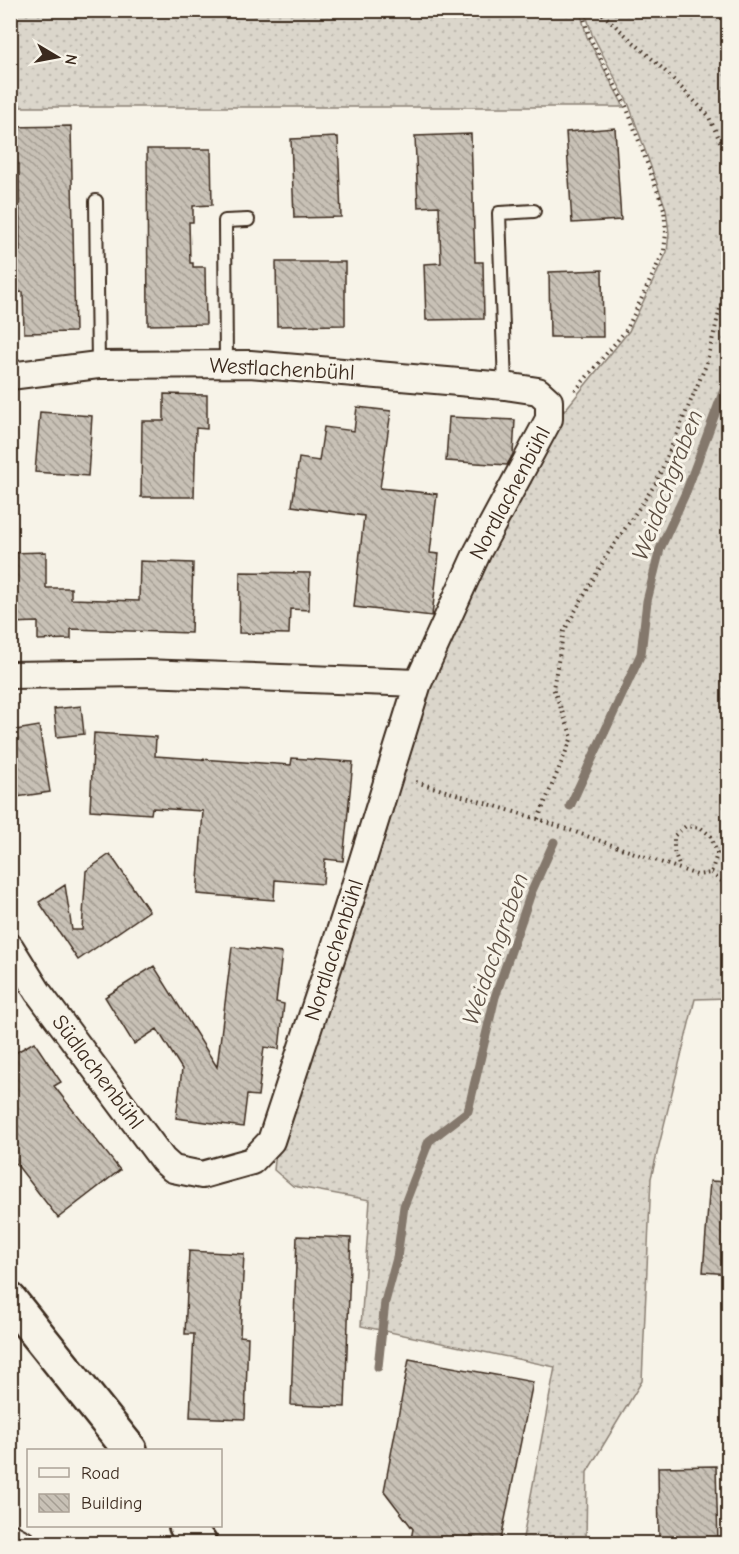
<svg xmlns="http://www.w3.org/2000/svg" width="739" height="1554" viewBox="0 0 739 1554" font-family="'Comic Neue',sans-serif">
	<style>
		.grass { fill: url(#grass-dots); stroke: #8b8074; stroke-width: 1.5 }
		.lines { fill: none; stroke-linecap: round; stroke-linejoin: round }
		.stream { stroke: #84786c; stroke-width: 9 }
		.building { fill: url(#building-back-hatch); stroke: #3b2a1e; stroke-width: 1.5 }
		.service-casing { stroke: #3b2a1e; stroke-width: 16 }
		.minor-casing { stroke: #3b2a1e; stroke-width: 30 }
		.secondary-casing { stroke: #3b2a1e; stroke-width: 38 }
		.path { stroke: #3b2a1e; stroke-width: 4; stroke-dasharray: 1.5 4.5; stroke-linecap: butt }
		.service { stroke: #f7f3e8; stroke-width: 12 }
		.minor { stroke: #f7f3e8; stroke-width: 26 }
		.secondary { stroke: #f7f3e8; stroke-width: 33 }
		.labels { text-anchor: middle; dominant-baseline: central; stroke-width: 6; stroke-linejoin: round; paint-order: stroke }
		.street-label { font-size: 22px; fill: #3b2a1e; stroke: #f7f3e8 }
		.water-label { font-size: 24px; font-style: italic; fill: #5f5145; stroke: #f7f3e8 }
	</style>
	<defs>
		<pattern id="grass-dots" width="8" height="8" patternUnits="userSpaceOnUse" patternTransform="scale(1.5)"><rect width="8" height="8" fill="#dbd6cb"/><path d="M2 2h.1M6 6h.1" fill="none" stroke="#bdb8ae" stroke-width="1.8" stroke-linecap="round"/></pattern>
		<pattern id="building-back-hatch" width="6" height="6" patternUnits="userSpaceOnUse" patternTransform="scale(1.5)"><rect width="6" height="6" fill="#c8c1b6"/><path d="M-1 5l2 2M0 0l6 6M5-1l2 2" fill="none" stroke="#a49d93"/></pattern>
	</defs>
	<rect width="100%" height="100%" fill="#f7f3e8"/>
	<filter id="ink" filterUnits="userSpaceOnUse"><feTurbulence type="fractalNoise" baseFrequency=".0167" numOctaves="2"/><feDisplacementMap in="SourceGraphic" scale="12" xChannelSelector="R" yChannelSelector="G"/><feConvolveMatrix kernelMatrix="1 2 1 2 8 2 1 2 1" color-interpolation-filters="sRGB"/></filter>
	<g filter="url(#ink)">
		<!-- grass -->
		<path class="grass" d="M10,11H580L587,37L624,107H11Z
			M585,11H728V998L695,999L651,1178L642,1381L587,1472L586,1543H522L555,1367L361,1326L370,1200L293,1186L274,1170L277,1142L424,684L561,415L629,331L667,252L669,233L666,209L629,105L592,34Z"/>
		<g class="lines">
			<!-- stream -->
			<path class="stream" d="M570,806L641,654L647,601L660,549L686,492L728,379
				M378,1367L385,1302L397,1258L404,1206L429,1141L468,1111L495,997L531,893L554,842"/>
		</g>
		<!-- building -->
		<path class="building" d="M71,126L75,332L24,333L23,292L10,293V251H20L19,164H10V127Z
			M615,128L621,220L572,223L566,132Z
			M471,134L475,262H483L484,319L426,320L424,264L441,263L439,206L418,207L415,136Z
			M338,137L341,217L294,218L291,139Z
			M147,149H211L212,205L193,206V222H189L190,263H193V267H205L206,324L148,325Z
			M276,262H345V325L277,326Z
			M602,270L603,337H550L549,272Z
			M164,394L207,395V429L196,428L194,497H141L142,421H164Z
			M357,407L391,411L380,488L437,494L430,553L439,554L432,616L354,607L364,516L292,506L299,458L319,461L324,427L354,431Z
			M40,412L92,416L88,476L35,472Z
			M449,417L515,420L513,454L507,465L446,461Z
			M46,552V588H71V599L139,601L140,561L193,563L191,633L71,629V639L38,640V622L10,623V553Z
			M240,572L310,573L309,610L290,609L289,634L239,633Z
			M81,706L84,734L57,737L54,709Z
			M39,726L50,792L10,798V731Z
			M94,733L156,737L155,756L291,765L292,758L353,762L343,861L325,859L323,884L275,880L274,900L197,894L203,811L152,808L151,814L90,810Z
			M110,854L149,911L78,960L39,902L65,885L72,930H82L86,871Z
			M232,947L282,953L276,1002L284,1004L279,1049L264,1047L258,1096L247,1095L243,1127L176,1118L182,1069L157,1029L134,1044L105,997L154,966L217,1067Z
			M34,1042L61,1082L54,1086L120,1170L58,1218L10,1156V1056Z
			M710,1181L729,1182V1274L703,1272Z
			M297,1236L351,1238L345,1407L291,1405Z
			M189,1251L244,1254L240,1336L248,1337L245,1419L190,1417L194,1334H185Z
			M409,1359L533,1382L500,1544H410L413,1529L384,1491Z
			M716,1466L718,1544H659L658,1467Z"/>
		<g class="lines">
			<defs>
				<path id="service" d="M96,201L98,365
					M226,364L225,221L248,220
					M505,386L499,213L534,211"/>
				<path id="minor" d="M10,376L98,365L250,364L505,386L538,391L549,401V419L478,551L418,683L352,895L271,1141L252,1161L202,1175L173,1169L163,1160L38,992L10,947
					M10,675L143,673L418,683
					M10,1537L23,1544"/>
				<path id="secondary" d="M10,1300L130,1450
					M186,1526L200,1544"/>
			</defs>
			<!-- service casing -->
			<use href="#service" class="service-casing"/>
			<!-- minor casing -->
			<use href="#minor" class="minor-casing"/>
			<!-- secondary casing -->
			<use href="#secondary" class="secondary-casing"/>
			<!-- path -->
			<path class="path" d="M598,10L662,68L708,115L728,158
				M575,391L627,329L664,251L666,233L664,209L626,106L589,36L582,10
				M416,782L538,819L697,875L711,873L717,854L711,836L701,828L686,826L674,836V851L680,868
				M538,819L572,737L553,688L564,631L607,555L656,483L706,365L728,277
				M711,873L728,886"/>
			<!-- service -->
			<use href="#service" class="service"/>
			<!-- minor -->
			<use href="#minor" class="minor"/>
			<!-- secondary -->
			<use href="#secondary" class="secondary"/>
		</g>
	</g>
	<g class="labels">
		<!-- street labels -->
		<g class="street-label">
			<text transform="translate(282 369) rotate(3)">Westlachenbühl</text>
			<text transform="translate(510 493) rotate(-62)">Nordlachenbühl</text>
			<text transform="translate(334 950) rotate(-72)">Nordlachenbühl</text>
			<text transform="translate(98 1072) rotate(53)">Südlachenbühl</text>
		</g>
		<!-- water labels -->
		<g class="water-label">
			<text transform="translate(667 485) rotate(-69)">Weidachgraben</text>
			<text transform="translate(495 949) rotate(-71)">Weidachgraben</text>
		</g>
	</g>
	<!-- margin -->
	<rect width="739" height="1554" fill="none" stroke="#f7f3e8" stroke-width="36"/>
	<rect x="18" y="18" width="703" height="1518" fill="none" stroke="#3b2a1e" stroke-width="2" filter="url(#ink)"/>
	<!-- legend -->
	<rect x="27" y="1449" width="195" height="78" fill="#f7f3e8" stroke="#aca397" stroke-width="1.5"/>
	<rect x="39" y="1468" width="30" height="9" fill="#f7f3e8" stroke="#aca397" stroke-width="1.5"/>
	<text x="81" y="1479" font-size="18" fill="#3b2a1e">Road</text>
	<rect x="39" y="1494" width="30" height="18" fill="url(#building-back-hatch)" stroke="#aca397" stroke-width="1.5"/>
	<text x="81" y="1509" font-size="18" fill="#3b2a1e">Building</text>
	<!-- north arrow -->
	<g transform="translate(57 57) rotate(100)" stroke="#f7f3e8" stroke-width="4.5" paint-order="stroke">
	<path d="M0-4.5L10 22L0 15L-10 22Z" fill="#3b2a1e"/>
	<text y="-9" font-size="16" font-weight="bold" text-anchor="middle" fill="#3b2a1e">N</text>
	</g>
</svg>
